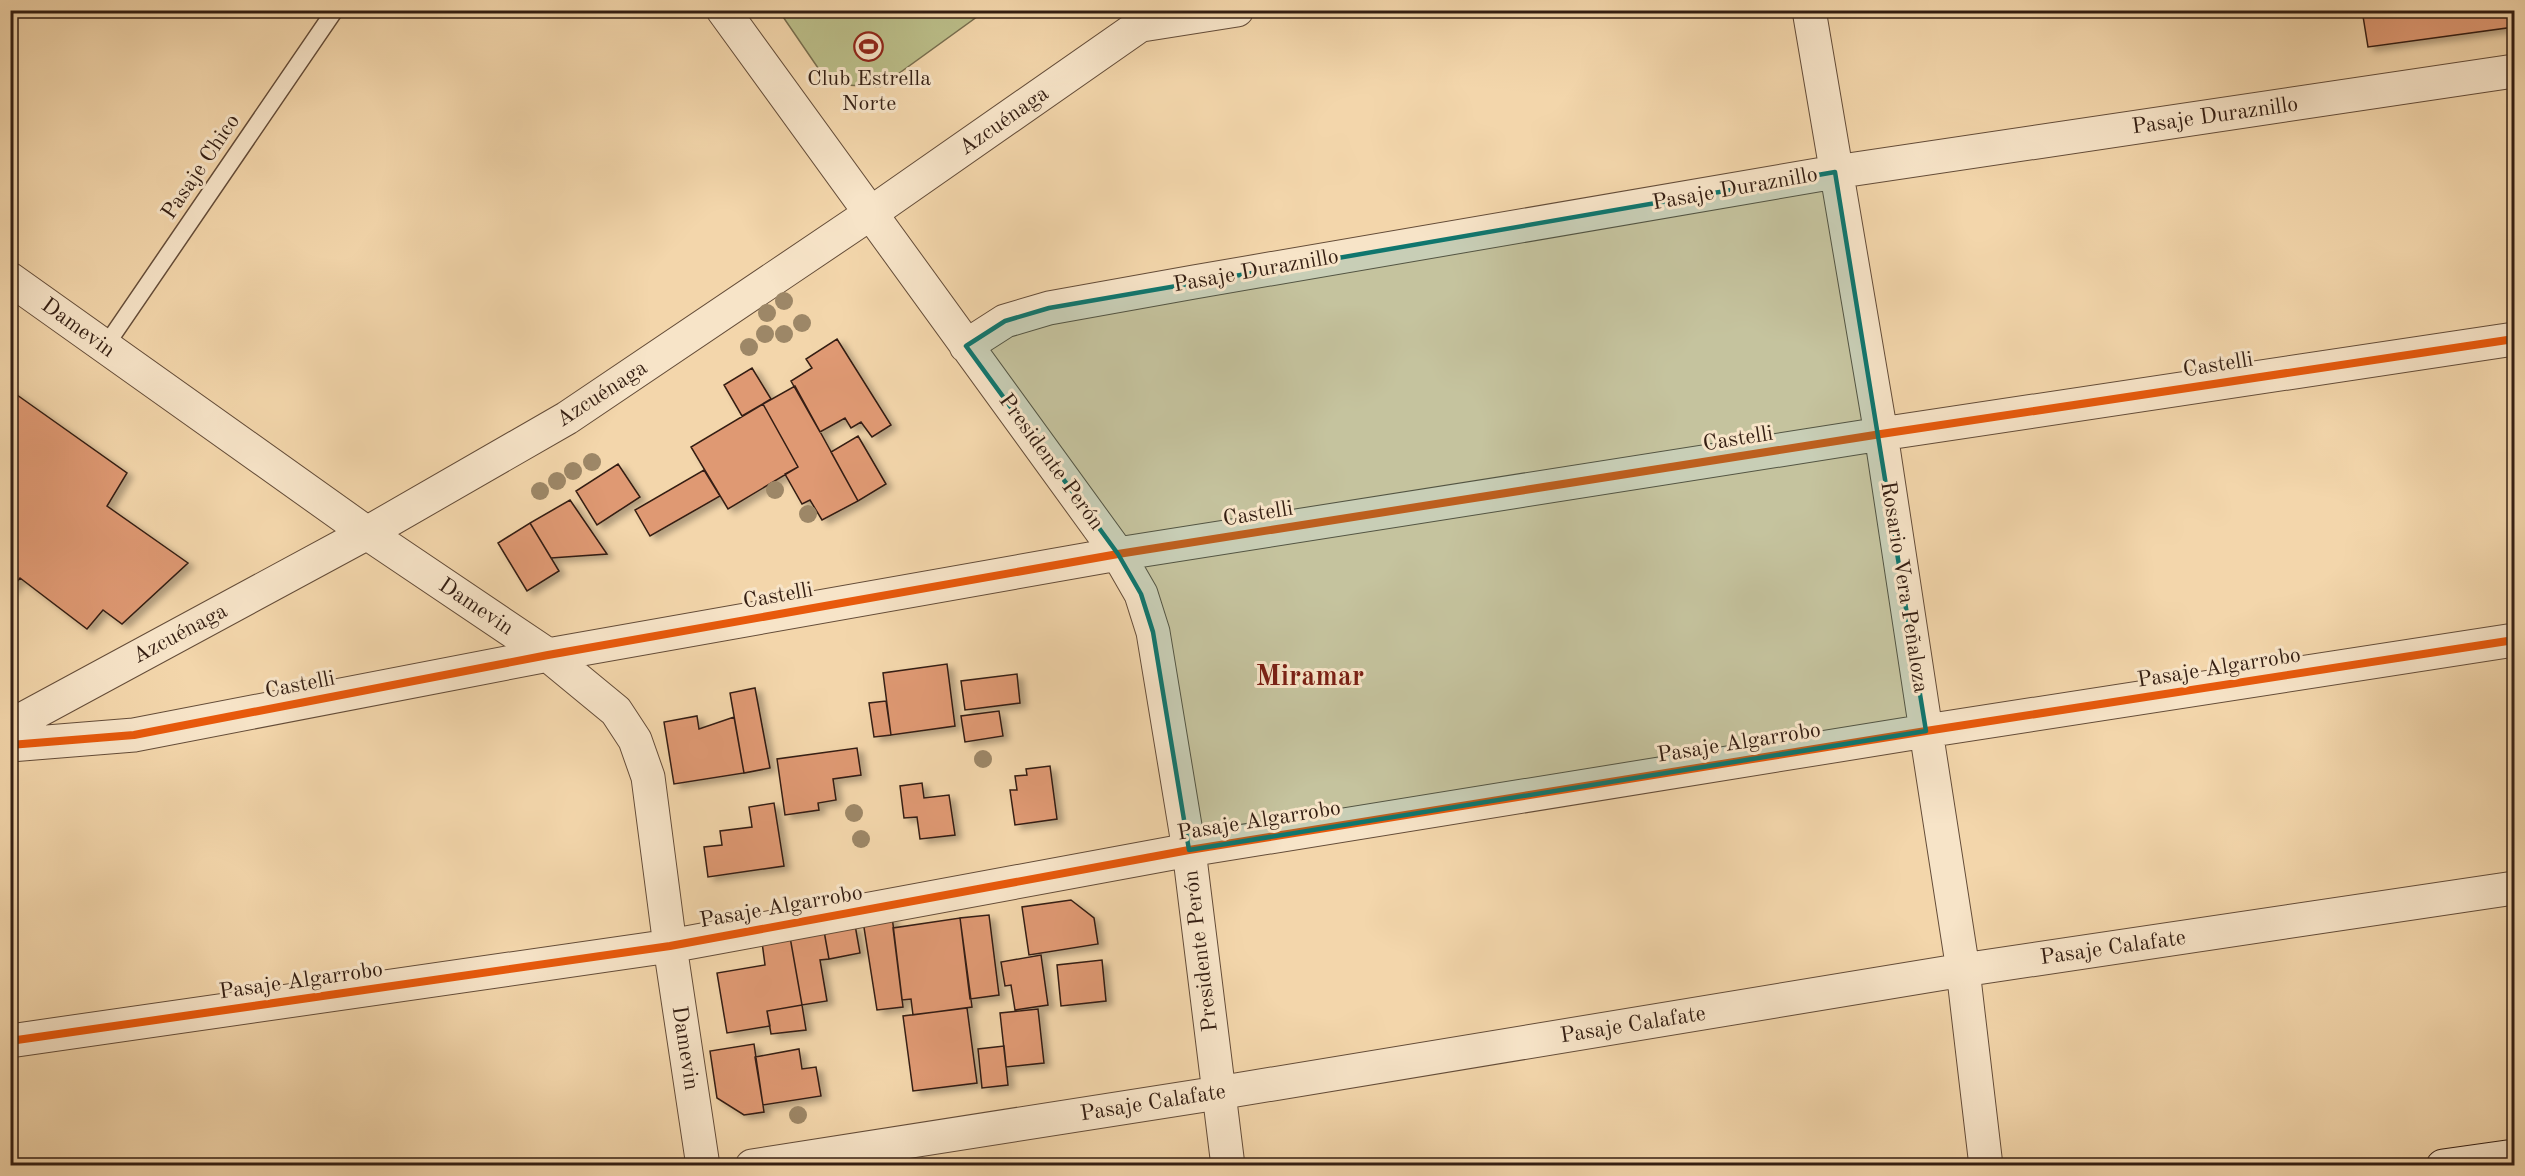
<svg xmlns="http://www.w3.org/2000/svg" width="2525" height="1176" viewBox="0 0 2525 1176" font-family="'Old Standard TT',serif">
	<style>
		.green { fill: #bbbe89; stroke: #786e4e; stroke-width: 1.5 }
		.building { fill: #df9973; stroke: #341e12; stroke-width: 1.5; filter: url(#shadow) }
		.lines { fill: none; stroke-linecap: round; stroke-linejoin: round }
		.lane-casing { stroke: #644c38; stroke-width: 19 }
		.street-casing { stroke: #644c38; stroke-width: 35 }
		.secondary-casing { stroke: #341e12; stroke-width: 35 }
		.lane { stroke: #f7e4c8; stroke-width: 16 }
		.street { stroke: #f7e4c8; stroke-width: 33 }
		.secondary { stroke: #f7e4c8; stroke-width: 33 }
		.cycleway-casing { stroke: #f7e4c8; stroke-width: 11 }
		.cycleway { stroke: #e8590c; stroke-width: 8 }
		.tree { fill: #9d8767 }
		.marked { fill: #0f766e; fill-opacity: 0.2; stroke: #0f766e; stroke-width: 4.5; stroke-linejoin: round }
		.labels { text-anchor: middle; dominant-baseline: central; stroke-width: 6; stroke-linejoin: round; paint-order: stroke }
		.poi-label { font-size: 22px; fill: #341e12; stroke: #f7e4c8 }
		.street-label { font-size: 22px; fill: #341e12; stroke: #f7e4c8 }
		.district-label { font-size: 28px; font-weight: bold; fill: #7a1f14; stroke: #f7e4c8 }
	</style>
	<defs>
		<filter id="shadow"><feDropShadow dx="6" dy="4" stdDeviation="3" flood-color="#0004"/></filter>
	</defs>
	<rect width="100%" height="100%" fill="#f3d6ab"/>
	<filter id="stains"><feTurbulence type="fractalNoise" baseFrequency=".00333" numOctaves="4"/><feColorMatrix values="0 0 0 0 .2 0 0 0 0 .09 0 0 0 0 .02 0 0 0 .5 -.17"/></filter>
	<radialGradient id="worn" r=".72"><stop offset=".6" stop-color="#630" stop-opacity="0"/><stop offset="1" stop-color="#630" stop-opacity=".3"/></radialGradient>
	<!-- green -->
	<path class="green" d="M779,11H985L880,87L829,84Z"/>
	<!-- building -->
	<path class="building" d="M2362,10H2514V27L2368,47Z
		M837,339L891,425L872,437L861,422L851,428L845,418L820,432L791,381L812,368L806,359Z
		M752,368L771,399L742,416L724,385Z
		M795,386L858,501L822,520L810,500L802,504L785,474L798,467L763,404Z
		M10,390L127,473L107,506L188,563L122,624L103,610L87,629L20,578L10,591Z
		M763,404L798,467L728,509L691,447Z
		M858,436L886,484L858,501L831,452Z
		M618,464L640,497L597,525L576,491Z
		M704,470L720,496L650,536L635,510Z
		M570,500L607,554L551,558L530,523Z
		M530,523L559,571L527,591L498,543Z
		M947,664L955,726L891,735L883,673Z
		M1017,674L1020,703L965,710L961,681Z
		M755,688L770,768L744,773L730,693Z
		M886,701L891,735L874,737L869,703Z
		M999,711L1003,736L965,742L961,716Z
		M697,716L699,729L734,717L744,773L674,784L664,722Z
		M857,748L861,775L833,779L836,800L818,803L819,810L785,815L777,759Z
		M1050,766L1057,819L1015,825L1010,790H1017L1015,776L1027,775L1026,769Z
		M922,783L924,798L949,795L955,835L920,839L917,817L904,818L900,786Z
		M774,803L784,866L708,877L704,847L722,845L720,831L752,827L749,807Z
		M1071,900L1094,918L1098,944L1029,955L1022,907Z
		M989,915L999,995L970,999L960,918Z
		M892,916L903,1007L877,1010L863,921Z
		M960,918L972,1007L913,1015L911,999L902,1000L893,928Z
		M855,925L860,953L829,959L824,931Z
		M824,931L829,959L820,960L827,1001L802,1005L790,937Z
		M790,937L802,1005L767,1011L770,1026L727,1033L717,973L765,965L762,942Z
		M1041,955L1048,1005L1015,1010L1011,985L1005,986L1001,962Z
		M1102,960L1106,1001L1061,1006L1057,965Z
		M802,1005L806,1030L771,1034L767,1011Z
		M967,1008L977,1083L913,1091L903,1016Z
		M1038,1009L1044,1063L1006,1067L1000,1013Z
		M754,1044L764,1112L744,1115L717,1098L710,1051Z
		M1004,1046L1008,1085L982,1088L978,1049Z
		M799,1049L802,1069L816,1067L821,1096L763,1105L755,1057Z"/>
	<g class="lines">
		<defs>
			<path id="lane" d="M104,348L335,10"/>
			<path id="street" d="M723,10L1118,554L1141,594L1153,632L1189,850L1228,1166
				M1809,10L1881,434L1926,731L1963,970L1986,1166
				M1142,25L1237,10
				M10,279L367,533L548,655L616,711L635,740L648,777L670,946L703,1166
				M966,346L1005,321L1049,308L1194,282L1835,172L2514,71
				M10,726L367,533L567,418L871,213L1162,10
				M10,745L134,735L548,655L1118,554L1881,434L2514,339
				M10,1041L670,946L1189,850L1926,731L2514,640
				M752,1166L1218,1093L1963,970L2514,888"/>
			<path id="secondary" d="M2443,1166L2514,1156"/>
		</defs>
		<!-- lane casing -->
		<use href="#lane" class="lane-casing"/>
		<!-- street casing -->
		<use href="#street" class="street-casing"/>
		<!-- secondary casing -->
		<use href="#secondary" class="secondary-casing"/>
		<!-- lane -->
		<use href="#lane" class="lane"/>
		<!-- street -->
		<use href="#street" class="street"/>
		<!-- secondary -->
		<use href="#secondary" class="secondary"/>
		<defs>
			<path id="cycleway" d="M10,745L134,735L548,655L1118,554L1881,434L2514,339
				M10,1041L670,946L1189,850L1926,731L2514,640"/>
		</defs>
		<!-- cycleway casing -->
		<use href="#cycleway" class="cycleway-casing"/>
		<!-- cycleway -->
		<use href="#cycleway" class="cycleway"/>
	</g>
	<!-- trees -->
	<g class="tree">
		<circle cx="784" cy="301" r="9"/>
		<circle cx="767" cy="313" r="9"/>
		<circle cx="802" cy="323" r="9"/>
		<circle cx="765" cy="334" r="9"/>
		<circle cx="784" cy="334" r="9"/>
		<circle cx="749" cy="347" r="9"/>
		<circle cx="592" cy="462" r="9"/>
		<circle cx="573" cy="471" r="9"/>
		<circle cx="557" cy="481" r="9"/>
		<circle cx="775" cy="490" r="9"/>
		<circle cx="540" cy="491" r="9"/>
		<circle cx="808" cy="514" r="9"/>
		<circle cx="983" cy="759" r="9"/>
		<circle cx="854" cy="813" r="9"/>
		<circle cx="861" cy="839" r="9"/>
		<circle cx="798" cy="1115" r="9"/>
	</g>
	<!-- marked area -->
	<path class="marked" d="M1835,172L1926,731L1189,850L1153,632L1141,594L1118,554L966,346L1005,321L1049,308Z"/>
	<!-- icons -->
	<defs>
		<symbol id="stadium-ring" viewBox="-11 -11 22 22"><circle r="9.5" fill="#f7e4c8" stroke="#8f2418" stroke-width="1.5"/><path d="M0-5a6.5 5 0 1 0 0 10a6.5 5 0 1 0 0-10ZM-3.5-1.8h7v3.6h-7Z" fill="#8f2418"/></symbol>
	</defs>
	<g fill-rule="evenodd">
		<use href="#stadium-ring" x="852" y="30" width="33" height="33"/>
	</g>
	<g class="labels">
		<!-- poi labels -->
		<g class="poi-label">
			<text x="869" y="79">Club Estrella<tspan x="869" dy="25">Norte</tspan></text>
		</g>
		<!-- street labels -->
		<g class="street-label">
			<text transform="translate(2215 116) rotate(-8)">Pasaje Duraznillo</text>
			<text transform="translate(1004 121) rotate(-35)">Azcuénaga</text>
			<text transform="translate(201 167) rotate(-56)">Pasaje Chico</text>
			<text transform="translate(1735 189) rotate(-10)">Pasaje Duraznillo</text>
			<text transform="translate(1256 271) rotate(-10)">Pasaje Duraznillo</text>
			<text transform="translate(78 328) rotate(36)">Damevin</text>
			<text transform="translate(2218 365) rotate(-9)">Castelli</text>
			<text transform="translate(602 394) rotate(-33)">Azcuénaga</text>
			<text transform="translate(1738 439) rotate(-9)">Castelli</text>
			<text transform="translate(1051 462) rotate(54)">Presidente Perón</text>
			<text transform="translate(1258 514) rotate(-9)">Castelli</text>
			<text transform="translate(1904 587) rotate(81)">Rosario Vera Peñaloza</text>
			<text transform="translate(778 596) rotate(-10)">Castelli</text>
			<text transform="translate(476 607) rotate(34)">Damevin</text>
			<text transform="translate(180 634) rotate(-28)">Azcuénaga</text>
			<text transform="translate(2219 668) rotate(-9)">Pasaje Algarrobo</text>
			<text transform="translate(300 685) rotate(-11)">Castelli</text>
			<text transform="translate(1739 743) rotate(-9)">Pasaje Algarrobo</text>
			<text transform="translate(1259 821) rotate(-9)">Pasaje Algarrobo</text>
			<text transform="translate(781 907) rotate(-10)">Pasaje Algarrobo</text>
			<text transform="translate(2113 948) rotate(-8)">Pasaje Calafate</text>
			<text transform="translate(1201 951) rotate(-97)">Presidente Perón</text>
			<text transform="translate(301 981) rotate(-8)">Pasaje Algarrobo</text>
			<text transform="translate(1633 1025) rotate(-9)">Pasaje Calafate</text>
			<text transform="translate(685 1048) rotate(81)">Damevin</text>
			<text transform="translate(1153 1103) rotate(-9)">Pasaje Calafate</text>
		</g>
		<!-- district labels -->
		<g class="district-label">
			<text x="1310" y="678">Miramar</text>
		</g>
	</g>
	<!-- margin -->
	<rect width="2525" height="1176" fill="none" stroke="#f3d6ab" stroke-width="36"/>
	<rect x="12" y="12" width="2501" height="1152" fill="none" stroke="#341e12" stroke-width="3"/>
	<rect x="18" y="18" width="2489" height="1140" fill="none" stroke="#341e12" stroke-width="1.5"/>
	<rect width="100%" height="100%" filter="url(#stains)"/>
	<rect width="100%" height="100%" fill="url(#worn)"/>
</svg>
